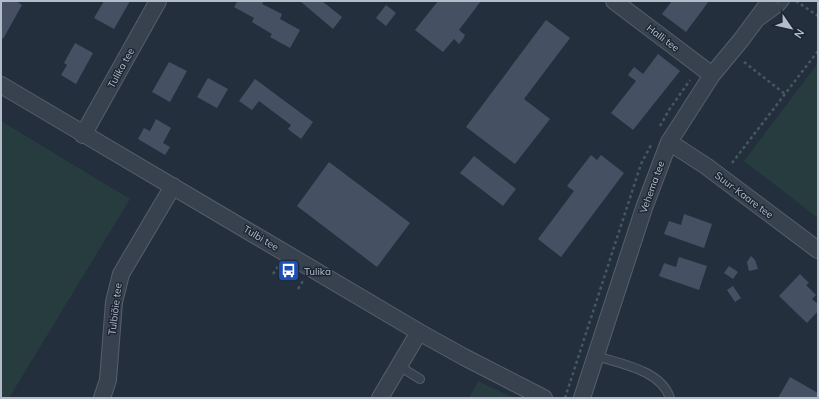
<svg xmlns="http://www.w3.org/2000/svg" width="819" height="399" viewBox="0 0 819 399" font-family="Mulish,sans-serif">
	<style>
		.green { fill: #263c3f }
		.building { fill: #455162 }
		.lines { fill: none; stroke-linecap: round; stroke-linejoin: round }
		.lane-casing { stroke: #565f6c; stroke-width: 10 }
		.street-casing { stroke: #565f6c; stroke-width: 18 }
		.path { stroke: #44595c; stroke-width: 2.5; stroke-dasharray: 3 3; stroke-linecap: butt }
		.lane { stroke: #38414e; stroke-width: 8 }
		.street { stroke: #38414e; stroke-width: 16 }
		.labels { text-anchor: middle; dominant-baseline: central; stroke-width: 3; stroke-linejoin: round; paint-order: stroke }
		.street-label { font-size: 10px; fill: #b4bcc9; stroke: #1d2633 }
		.poi-label { font-size: 10px; fill: #b4bcc9; stroke: #1d2633; text-anchor: start }
	</style>
	<rect width="100%" height="100%" fill="#242f3e"/>
	<!-- green -->
	<path class="green" d="M818,63V218L744,161Z
		M1,121L130,199L9,398H1Z
		M478,381L514,398H469Z"/>
	<!-- building -->
	<path class="building" d="M2,1H16L22,5L3,39L1,38Z
		M104,1H130L114,29L94,18Z
		M235,1H264L262,4L282,14L280,19L300,30L290,48L270,37L272,34L252,22L254,18L234,7L237,2Z
		M300,1H322L342,17L333,29Z
		M438,1H481L459,30L465,35L463,39L459,44L454,39L443,52L415,30Z
		M672,1H709L686,32L662,14Z
		M386,5L396,13L386,26L376,18Z
		M546,20L570,38L524,99L550,119L515,164L466,127Z
		M75,43L93,53L76,84L61,75L67,65L64,63Z
		M658,54L680,71L633,130L611,113L636,81L628,75L634,67L643,74Z
		M169,62L187,71L170,102L152,92Z
		M208,78L228,89L217,108L197,97Z
		M255,79L313,122L301,139L288,129L291,125L259,101L252,110L239,101Z
		M156,119L171,128L163,143L170,147L165,155L138,139L144,128L150,131Z
		M591,155L597,160L601,155L624,173L561,257L538,239L574,191L567,186Z
		M474,156L516,189L503,206L460,173Z
		M329,162L410,223L377,267L297,206Z
		M684,214L712,224L704,248L664,234L669,221L681,225Z
		M751,256L755,260L758,269L749,271L747,262Z
		M679,257L707,266L699,290L659,276L664,263L676,267Z
		M729,266L738,272L733,279L724,273Z
		M800,274L809,283L806,285L816,295L812,299L818,304V311L807,323L779,296Z
		M733,286L741,298L735,302L727,290Z
		M790,377L818,393V398H778Z"/>
	<g class="lines">
		<defs>
			<path id="lane" d="M762,20L780,7L785,1
				M596,356C621,364 661,370 670,398
				M399,366L420,379"/>
			<path id="street" d="M614,1L712,75
				M1,85L419,332L464,357L544,398
				M83,135L158,1
				M669,142L706,166L818,250
				M102,398L108,380L114,302L121,274L173,186
				M380,398L419,332
				M582,398L644,208L669,142L712,75L741,40L770,1"/>
		</defs>
		<!-- lane casing -->
		<use href="#lane" class="lane-casing"/>
		<!-- street casing -->
		<use href="#street" class="street-casing"/>
		<!-- path -->
		<path class="path" d="M796,1L818,16
			M744,62L785,94
			M660,126L669,110L690,80
			M732,163L818,51
			M273,274L279,265
			M298,289L303,281
			M565,398L641,164L651,145"/>
		<!-- lane -->
		<use href="#lane" class="lane"/>
		<!-- street -->
		<use href="#street" class="street"/>
	</g>
	<!-- icons -->
	<defs>
		<symbol id="bus-square" viewBox="-11 -11 22 22"><rect x="-9" y="-9" width="18" height="18" rx="4" fill="#1a4fb4" stroke="#1d2633"/><path d="M-5-6H5V4H4V6H2V4H-2V6H-4V4H-5ZM-3.5-4V0h7V-4ZM-3.5 1.2v1.5H-2V1.2ZM2 1.2v1.5H3.5V1.2Z" fill="#fff"/></symbol>
	</defs>
	<g fill-rule="evenodd">
		<use href="#bus-square" x="276" y="258" width="25" height="25"/>
	</g>
	<g class="labels">
		<!-- street labels -->
		<g class="street-label">
			<text transform="translate(663 38) rotate(37)">Halli tee</text>
			<text transform="translate(121 68) rotate(-61)">Tulika tee</text>
			<text transform="translate(652 187) rotate(-70)">Vehema tee</text>
			<text transform="translate(744 195) rotate(37)">Suur-Kaare tee</text>
			<text transform="translate(261 238) rotate(31)">Tulbi tee</text>
			<text transform="translate(115 309) rotate(-83)">Tulbiõie tee</text>
		</g>
		<!-- poi labels -->
		<g class="poi-label">
			<text x="304" y="271">Tulika</text>
		</g>
	</g>
	<!-- border -->
	<rect width="819" height="399" fill="none" stroke="#b4bcc9" stroke-width="4"/>
	<!-- north arrow -->
	<g transform="translate(791 28) rotate(124)" stroke="#1d2633" stroke-width="3" paint-order="stroke">
	<path d="M0-3L7 15L0 10L-7 15Z" fill="#b4bcc9"/>
	<text y="-6" font-size="11" font-weight="bold" text-anchor="middle" fill="#b4bcc9">N</text>
	</g>
</svg>
